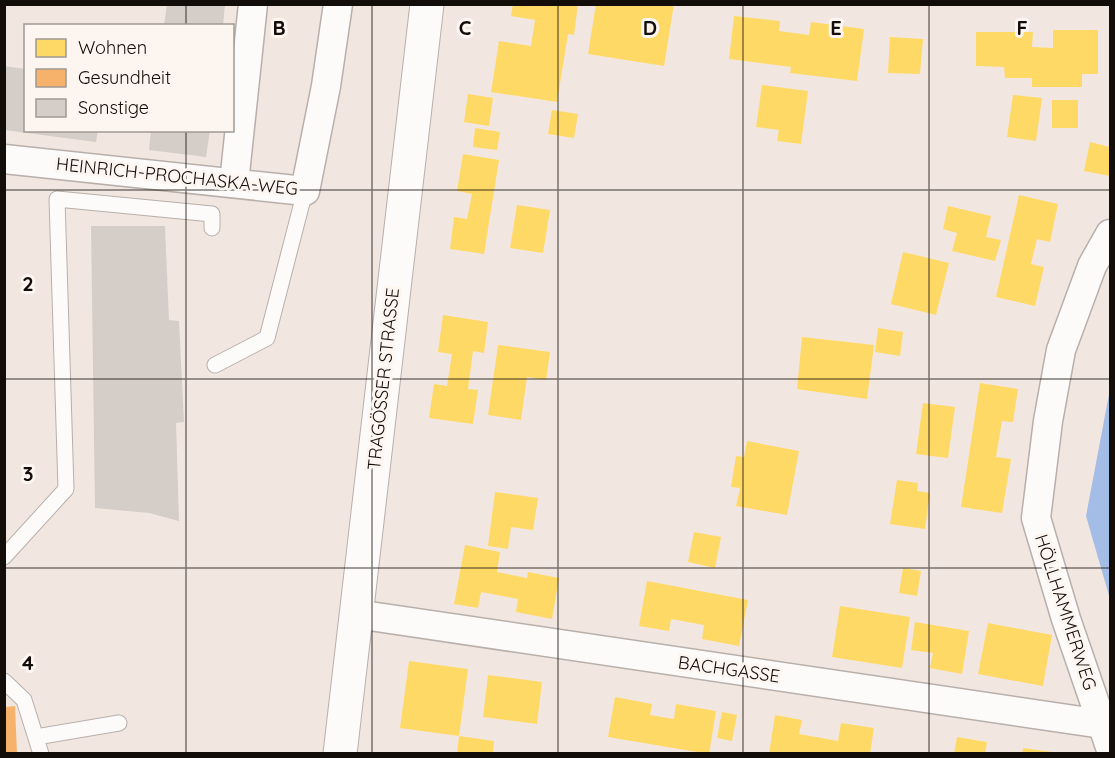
<svg xmlns="http://www.w3.org/2000/svg" width="1115" height="758" viewBox="0 0 1115 758" font-family="Quicksand,sans-serif">
	<style>
		.water { fill: #a4bde6 }
		.homes { fill: #ffd966 }
		.health { fill: #f6b26b }
		.building { fill: #d5cdc7 }
		.lines { fill: none; stroke-linecap: round; stroke-linejoin: round }
		.service-casing { stroke: #b8afaa; stroke-width: 17 }
		.minor-casing { stroke: #b8afaa; stroke-width: 31 }
		.secondary-casing { stroke: #b8afaa; stroke-width: 35 }
		.service { stroke: #fdfbfa; stroke-width: 15 }
		.minor { stroke: #fdfbfa; stroke-width: 28 }
		.secondary { stroke: #fdfbfa; stroke-width: 33 }
		.grid { fill: none; stroke: #130d09; stroke-width: 1.5; stroke-opacity: 0.55 }
		.labels { text-anchor: middle; dominant-baseline: central; stroke-width: 6; stroke-linejoin: round; paint-order: stroke }
		.street-label { font-size: 18px; fill: #130d09; stroke: #fdf6f0 }
		.grid-label { font-size: 20px; text-anchor: middle; font-weight: bold; fill: #130d09; stroke: #fdf6f0; stroke-width: 6; stroke-linejoin: round; paint-order: stroke }
	</style>
	<rect width="100%" height="100%" fill="#f2e7e0"/>
	<!-- water -->
	<path class="water" d="M1110,389V599L1086,516Z"/>
	<!-- homes -->
	<path class="homes" d="M513,4H578L574,35L568,34L557,102L491,92L499,41L531,46L535,20L511,16Z
		M596,4H674L664,66L588,54Z
		M734,16L780,21L779,31L809,35L811,22L864,29L857,81L790,73L791,67L729,59Z
		M1053,30H1098V74H1082V87H1032V78H1005L1004,67L976,66V32H1033L1032,47L1053,48Z
		M890,37L923,39L920,74L888,73Z
		M762,85L808,91L801,144L777,141L779,130L756,127Z
		M468,94L493,98L489,126L464,122Z
		M1013,95L1042,98L1036,141L1007,137Z
		M1052,100H1078V128H1052Z
		M552,110L578,114L574,138L548,134Z
		M475,128L500,132L497,150L473,147Z
		M1090,142L1110,147V176L1084,171Z
		M463,154L499,160L484,254L450,249L454,217L467,219L472,194L457,191Z
		M1019,195L1058,204L1050,242L1037,239L1031,264L1044,267L1035,306L996,297Z
		M517,205L550,210L543,253L510,248Z
		M948,206L991,216L986,237L1001,240L995,261L952,251L957,233L943,229Z
		M903,252L949,263L936,315L891,304Z
		M443,315L488,322L484,353L473,351L468,389L478,390L473,424L429,418L434,384L447,386L452,354L438,352Z
		M878,328L903,332L900,356L875,352Z
		M802,337L874,345L867,399L797,389Z
		M498,345L550,352L546,380L527,377L521,420L488,415Z
		M980,383L1018,389L1013,422L1002,421L996,457L1011,459L1002,513L961,507Z
		M923,403L955,407L948,458L916,454Z
		M747,441L799,451L787,515L736,506L740,488L731,487L736,456L744,457Z
		M897,480L918,483L917,491L930,493L925,529L890,524Z
		M495,492L538,498L533,530L511,527L508,549L488,546Z
		M694,532L721,537L715,568L688,562Z
		M465,545L500,552L497,572L527,578L528,572L559,578L552,619L516,612L518,599L481,592L478,608L454,604Z
		M903,568L921,571L917,596L899,593Z
		M647,581L748,600L739,646L702,639L704,625L671,619L669,631L639,626Z
		M840,606L910,617L902,668L832,657Z
		M915,622L969,631L962,674L930,668L933,653L911,650Z
		M988,623L1052,635L1043,686L978,674Z
		M409,661L468,669L459,736L494,741L493,754H457L459,736L400,728Z
		M488,675L542,682L537,724L483,717Z
		M615,697L652,704L650,715L674,719L676,704L716,711L709,754L608,737Z
		M722,712L737,715L732,741L717,738Z
		M775,715L802,720L799,734L838,741L841,723L874,728L870,754H769Z
		M957,737L987,742L985,754H954Z
		M1023,748L1052,752V754H1022Z"/>
	<!-- health -->
	<path class="health" d="M15,706L17,754H4V707Z"/>
	<!-- building -->
	<path class="building" d="M167,4H225L223,26H164Z
		M4,66L26,69V130H98L96,142L4,130Z
		M151,130H210L206,157L149,150Z
		M91,226H165L169,320L179,321L184,422L176,423L179,521L149,513L95,508Z"/>
	<g class="lines">
		<defs>
			<path id="service" d="M215,365L267,338L305,191
				M4,557L66,489L57,199L212,214V228
				M4,681L24,700L41,754
				M36,737L119,723"/>
			<path id="minor" d="M4,159L305,191L326,86L338,4
				M234,183L253,4
				M1110,234L1092,266L1061,350L1048,421L1036,518L1066,619L1110,747
				M356,614L1102,724"/>
			<path id="secondary" d="M340,754L427,4"/>
		</defs>
		<!-- service casing -->
		<use href="#service" class="service-casing"/>
		<!-- minor casing -->
		<use href="#minor" class="minor-casing"/>
		<!-- secondary casing -->
		<use href="#secondary" class="secondary-casing"/>
		<!-- service -->
		<use href="#service" class="service"/>
		<!-- minor -->
		<use href="#minor" class="minor"/>
		<!-- secondary -->
		<use href="#secondary" class="secondary"/>
	</g>
	<!-- grid -->
	<path class="grid" d="M186,4V26M372,4V754M558,4V754M743,4V754M929,4V754M186,130V754M4,190H1110M4,379H1110M4,568H1110"/>
	<g class="labels">
		<!-- street labels -->
		<g class="street-label">
			<text transform="translate(177 176) rotate(6)">HEINRICH-PROCHASKA-WEG</text>
			<text transform="translate(383 379) rotate(-84)">TRAGÖSSER STRASSE</text>
			<text transform="translate(1066 612) rotate(72)">HÖLLHAMMERWEG</text>
			<text transform="translate(729 669) rotate(8)">BACHGASSE</text>
		</g>
	</g>
	<g class="grid-label">
		<text x="279" y="35">B</text>
		<text x="465" y="35">C</text>
		<text x="650" y="35">D</text>
		<text x="836" y="35">E</text>
		<text x="1022" y="35">F</text>
		<text x="28" y="291">2</text>
		<text x="28" y="481">3</text>
		<text x="28" y="670">4</text>
	</g>
	<!-- border -->
	<rect width="1115" height="758" fill="none" stroke="#130d09" stroke-width="12"/>
	<!-- legend -->
	<rect x="24" y="24" width="210" height="108" fill="#fdf6f0" stroke="#9f9994" stroke-width="1.5"/>
	<rect x="36" y="39" width="30" height="18" fill="#ffd966" stroke="#9f9994" stroke-width="1.5"/>
	<text x="78" y="54" font-size="18" fill="#130d09">Wohnen</text>
	<rect x="36" y="69" width="30" height="18" fill="#f6b26b" stroke="#9f9994" stroke-width="1.5"/>
	<text x="78" y="84" font-size="18" fill="#130d09">Gesundheit</text>
	<rect x="36" y="99" width="30" height="18" fill="#d5cdc7" stroke="#9f9994" stroke-width="1.5"/>
	<text x="78" y="114" font-size="18" fill="#130d09">Sonstige</text>
</svg>
